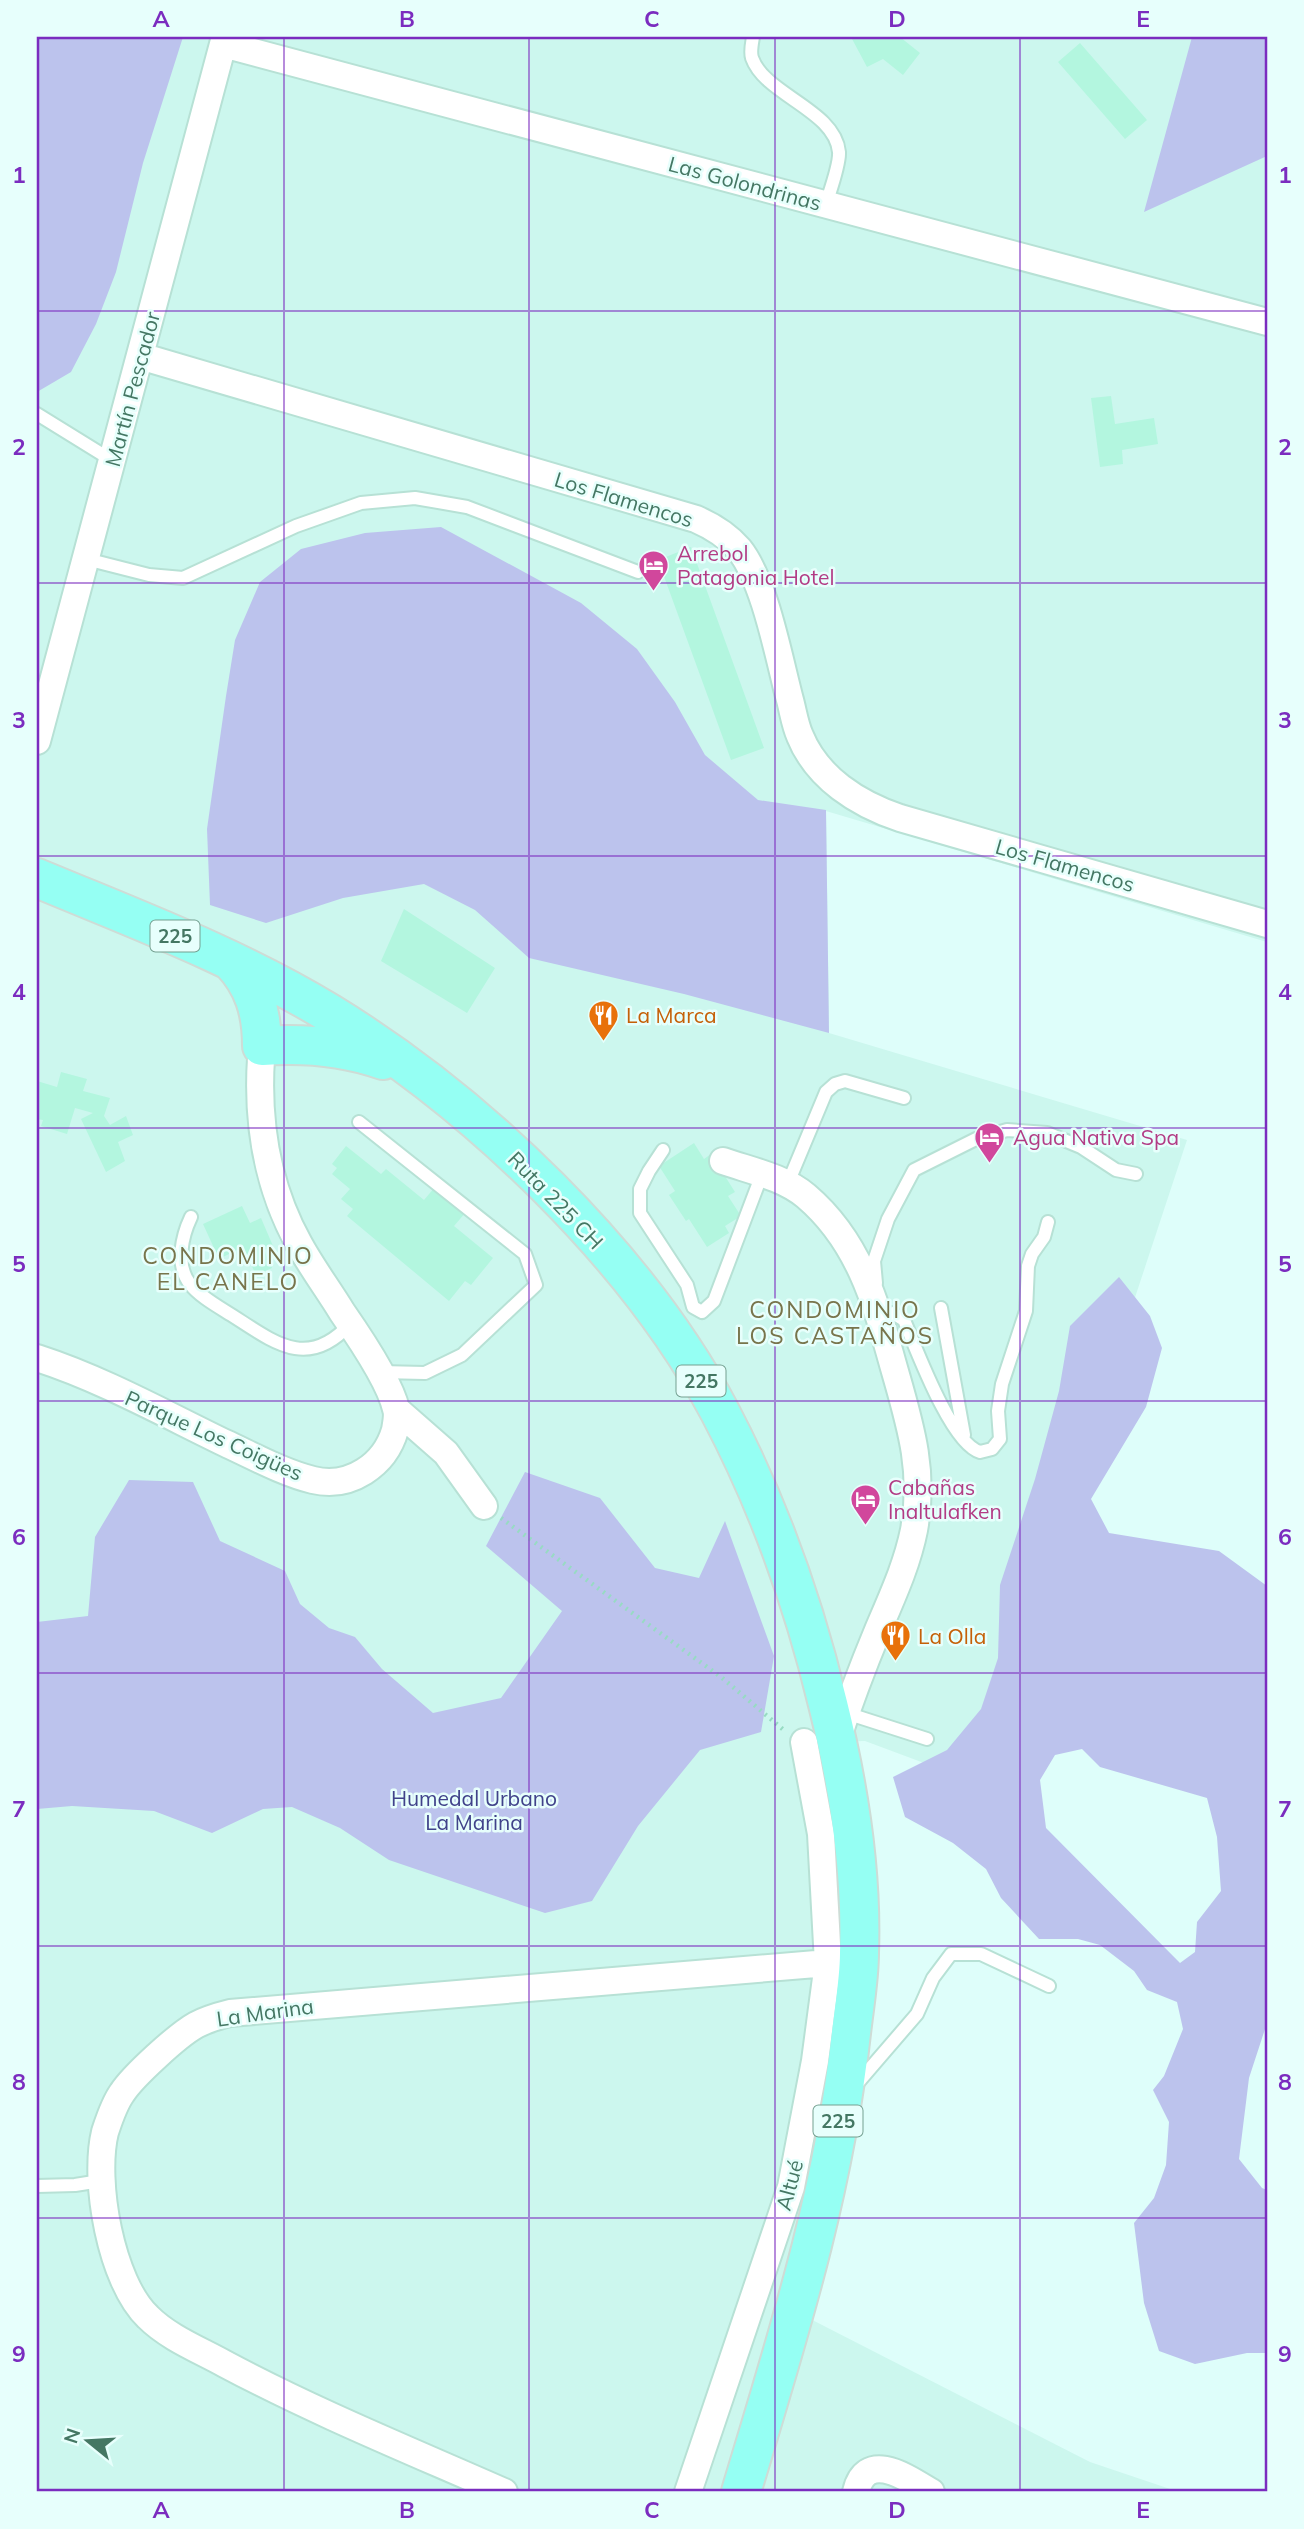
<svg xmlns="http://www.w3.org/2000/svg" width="1304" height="2529" viewBox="0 0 1304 2529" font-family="Mulish,sans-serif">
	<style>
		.residential { fill: #ccf7ee }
		.green { fill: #bcc3ed; fill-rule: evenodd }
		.building { fill: #b3f6df }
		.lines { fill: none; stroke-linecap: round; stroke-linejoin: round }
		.lane-casing { stroke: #b7e1d5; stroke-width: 16 }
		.street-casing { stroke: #b7e1d5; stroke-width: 30 }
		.primary-casing { stroke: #cedcd6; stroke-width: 42 }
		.path { stroke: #97dbc3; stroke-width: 4.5; stroke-dasharray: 2 5; stroke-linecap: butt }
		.lane { stroke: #fff; stroke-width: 12 }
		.street { stroke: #fff; stroke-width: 26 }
		.primary { stroke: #95fff3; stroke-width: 38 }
		.grid { fill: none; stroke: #7b2cbf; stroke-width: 2; stroke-opacity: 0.55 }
		.labels { text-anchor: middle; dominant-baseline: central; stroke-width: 5; stroke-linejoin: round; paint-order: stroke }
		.shield { fill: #e7fffc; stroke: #75a091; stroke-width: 2 }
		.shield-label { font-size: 19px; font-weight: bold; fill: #447763 }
		.street-label { font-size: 21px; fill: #447763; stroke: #e7fffc }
		.hotel-label { font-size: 21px; fill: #b23c85; stroke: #e7fffc; text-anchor: start }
		.food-label { font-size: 21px; fill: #c56008; stroke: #e7fffc; text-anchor: start }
		.park-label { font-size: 21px; fill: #40428a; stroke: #e7fffc }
		.neighbourhood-label { font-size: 23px; letter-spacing: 2px; fill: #78754c; stroke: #e7fffc }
		.neatline { fill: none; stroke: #7b2cbf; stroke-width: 2.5 }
		.grid-label { font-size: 23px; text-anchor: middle; font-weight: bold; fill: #7b2cbf }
	</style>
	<rect width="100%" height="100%" fill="#defefa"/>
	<!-- residential -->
	<path class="residential" d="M37,37H1267V942L826,811L829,1033L1187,1140L975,1782L865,1741L826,1742L846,1899L836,2062L783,2305L1090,2462L1179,2492H37Z"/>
	<!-- green -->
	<path class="green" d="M37,37H183L143,163L116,272L96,324L71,372L37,392Z
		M1192,37H1267V156L1144,212Z
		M441,527L581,603L637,649L675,702L705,755L758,800L826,810L829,1033L684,994L529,958L475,910L424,884L343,898L266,923L210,905L207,829L226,696L235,640L260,582L301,549L365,533Z
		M1119,1277L1150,1316L1162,1348L1146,1407L1091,1499L1109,1533L1219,1551L1267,1586V2006L1266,2026L1249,2078L1239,2159L1262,2188L1267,2190V2353H1247L1195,2364L1159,2351L1144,2303L1134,2223L1154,2198L1166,2165L1169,2122L1153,2090L1164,2076L1183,2029L1177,2002L1147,1990L1134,1971L1100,1945L1078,1939H1039L1001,1898L986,1869L953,1843L905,1817L893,1777L947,1750L981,1709L998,1658L1000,1585L1035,1479L1059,1391L1070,1326ZM1082,1749L1100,1767L1207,1798L1217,1837L1221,1891L1197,1922L1195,1952L1180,1963L1046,1828L1040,1780L1055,1755Z
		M525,1472L600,1498L655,1568L699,1578L725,1521L774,1656L761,1732L700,1750L638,1826L592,1901L545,1913L389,1860L340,1828L292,1807L263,1809L212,1833L154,1811L72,1806L37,1809V1622L88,1616L95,1537L129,1480L193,1482L220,1541L285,1571L300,1604L329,1628L355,1637L382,1669L433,1713L501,1698L562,1611L486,1546Z"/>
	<!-- building -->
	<path class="building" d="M851,37H900L920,53L903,75L883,59L867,67Z
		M1080,43L1147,120L1125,139L1058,62Z
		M1111,396L1115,424L1154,418L1158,444L1122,450L1123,464L1100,467L1091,398Z
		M691,547L764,748L731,760L658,560Z
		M404,909L495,968L467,1013L381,961Z
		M61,1072L87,1079L83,1091L110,1098L104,1116L110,1125L126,1116L133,1135L118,1142L125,1161L106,1172L81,1119L93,1113L75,1108L67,1134L41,1126L43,1120L37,1119V1081L57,1087Z
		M694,1143L704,1159L711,1154L735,1192L728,1196L741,1216L725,1226L729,1233L707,1247L689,1219L686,1221L669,1195L675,1191L659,1166Z
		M346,1146L381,1174L386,1169L424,1200L435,1187L466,1212L454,1226L493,1258L471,1285L465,1281L449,1301L347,1216L353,1209L341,1199L350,1189L332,1174L337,1168L332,1164Z
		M242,1206L250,1223L261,1218L273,1246L264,1250L272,1268L256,1275L243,1247L219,1259L203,1224Z"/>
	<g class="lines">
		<defs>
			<path id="lane" d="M753,37C752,43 750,52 752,58C765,95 835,110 839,152C840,164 830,191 826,204
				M37,414L113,461
				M86,559L149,575L183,578L296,526L361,503L415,498L467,507L638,572
				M359,1122L525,1254L536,1285L462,1355L425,1373L380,1372
				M663,1150L649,1171L640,1189V1213L687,1285L693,1307L702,1312L714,1301L762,1174
				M788,1183L826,1092L835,1084L845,1081L904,1098
				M191,1217C182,1236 175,1265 190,1284C200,1297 219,1307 233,1316C275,1343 308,1370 350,1324
				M876,1283L874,1261L888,1219L914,1170L976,1139L1007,1130L1047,1133L1081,1147L1116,1170L1136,1174
				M941,1308L964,1435
				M880,1315V1318L893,1313L904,1320C916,1348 951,1444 980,1452L992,1449L1000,1439L998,1411L1002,1384L1026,1311L1028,1266L1032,1254L1044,1237L1048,1222
				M846,1713L927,1739
				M855,2086L917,2014L933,1978L951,1954H981L1049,1986
				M37,2186L75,2185L100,2181"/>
			<path id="street" d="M223,44L1267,322
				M140,356L696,519C712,526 727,535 739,549C765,581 779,659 790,700C793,711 795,725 800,736C817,778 858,804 900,818L1267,924
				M37,741L223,44L227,37
				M723,1161C752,1171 783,1177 806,1196C860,1242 876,1304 894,1368C910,1424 925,1471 914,1530C907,1565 892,1597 878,1630C863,1666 849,1703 837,1740
				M37,1358C102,1379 163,1413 225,1443C253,1456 284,1473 313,1480C350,1489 385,1465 395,1430C396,1424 398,1415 396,1409C390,1382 358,1335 342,1312C328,1289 312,1268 299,1244C262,1177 254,1104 264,1028
				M397,1410L446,1453L484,1506
				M504,2492C411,2451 315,2412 225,2364C200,2350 169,2338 148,2317C111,2282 93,2181 105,2132C109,2120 114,2104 122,2093C133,2076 178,2035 196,2025C207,2019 218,2016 230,2013L828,1963L859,1955
				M688,2492L791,2187L815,2061L828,1963L821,1834L804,1742
				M856,2492C866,2448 909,2479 931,2492"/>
			<path id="primary" d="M37,878C135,919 237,957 329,1013C478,1104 637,1256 720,1412C768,1503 804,1604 828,1704C848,1784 862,1869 859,1953C859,1979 854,2006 851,2033C834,2193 787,2339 741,2492
				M231,961C254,985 262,1012 262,1046C303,1043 343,1046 383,1060"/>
		</defs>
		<!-- lane casing -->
		<use href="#lane" class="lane-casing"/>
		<!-- street casing -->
		<use href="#street" class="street-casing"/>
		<!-- primary casing -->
		<use href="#primary" class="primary-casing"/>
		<!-- path -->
		<path class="path" d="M501,1518L721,1677L785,1731"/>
		<!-- lane -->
		<use href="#lane" class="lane"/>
		<!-- street -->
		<use href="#street" class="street"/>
		<!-- primary -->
		<use href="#primary" class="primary"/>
	</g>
	<!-- grid -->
	<path class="grid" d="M284,37V2492M529,37V2492M775,37V2492M1020,37V2492M37,311H1267M37,583H1267M37,856H1267M37,1128H1267M37,1401H1267M37,1673H1267M37,1946H1267M37,2218H1267"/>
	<!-- icons -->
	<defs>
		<symbol id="hotel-pin" viewBox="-11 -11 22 30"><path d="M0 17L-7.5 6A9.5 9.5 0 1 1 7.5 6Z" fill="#d1479c" stroke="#e7fffc"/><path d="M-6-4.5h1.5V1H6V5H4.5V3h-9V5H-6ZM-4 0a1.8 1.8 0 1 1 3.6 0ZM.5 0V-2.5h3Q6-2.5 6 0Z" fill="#fff"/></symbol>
		<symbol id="restaurant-pin" viewBox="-11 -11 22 30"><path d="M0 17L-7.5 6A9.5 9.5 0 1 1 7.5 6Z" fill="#e8710a" stroke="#e7fffc"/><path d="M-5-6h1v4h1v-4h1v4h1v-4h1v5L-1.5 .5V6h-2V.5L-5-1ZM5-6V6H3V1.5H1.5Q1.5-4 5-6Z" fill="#fff"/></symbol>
	</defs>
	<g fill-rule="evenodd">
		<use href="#hotel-pin" x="636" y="548" width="35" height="47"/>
		<use href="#restaurant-pin" x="586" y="998" width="35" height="47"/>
		<use href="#hotel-pin" x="972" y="1120" width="35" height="47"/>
		<use href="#hotel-pin" x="848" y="1482" width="35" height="47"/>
		<use href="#restaurant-pin" x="878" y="1618" width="35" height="47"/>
	</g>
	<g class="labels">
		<!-- shield labels -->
		<g class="shield">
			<rect x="150.5" y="920.5" width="49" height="31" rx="5"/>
			<rect x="676.5" y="1365.5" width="49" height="31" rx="5"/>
			<rect x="813.5" y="2105.5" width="49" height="31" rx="5"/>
		</g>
		<g class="shield-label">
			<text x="175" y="936">225</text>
			<text x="701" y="1381">225</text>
			<text x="838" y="2121">225</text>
		</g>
		<!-- street labels -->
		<g class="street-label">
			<text transform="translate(745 183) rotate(15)">Las Golondrinas</text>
			<text transform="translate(132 389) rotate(-75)">Martín Pescador</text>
			<text transform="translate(624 499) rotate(17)">Los Flamencos</text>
			<text transform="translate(1065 865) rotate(16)">Los Flamencos</text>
			<text transform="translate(556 1200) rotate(46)">Ruta 225 CH</text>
			<text transform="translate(214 1435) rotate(24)">Parque Los Coigües</text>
			<text transform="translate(265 2012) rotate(-8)">La Marina</text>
			<text transform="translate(789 2185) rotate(-75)">Altué</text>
		</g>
		<!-- hotel labels -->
		<g class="hotel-label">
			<text x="677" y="553">Arrebol<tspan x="677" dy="24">Patagonia Hotel</tspan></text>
			<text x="1013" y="1137">Agua Nativa Spa</text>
			<text x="888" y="1487">Cabañas<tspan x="888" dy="24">Inaltulafken</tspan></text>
		</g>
		<!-- food labels -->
		<g class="food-label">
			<text x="626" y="1015">La Marca</text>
			<text x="918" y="1636">La Olla</text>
		</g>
		<!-- park labels -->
		<g class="park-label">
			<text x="474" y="1798">Humedal Urbano<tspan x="474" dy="24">La Marina</tspan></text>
		</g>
		<!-- neighbourhood labels -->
		<g class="neighbourhood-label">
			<text x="228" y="1255">CONDOMINIO<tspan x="228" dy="26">EL CANELO</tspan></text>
			<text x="835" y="1309">CONDOMINIO<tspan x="835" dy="26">LOS CASTAÑOS</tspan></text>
		</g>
	</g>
	<!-- border -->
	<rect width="1304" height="2529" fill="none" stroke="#e7fffc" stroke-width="77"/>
	<!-- north arrow -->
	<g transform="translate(88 2441) rotate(288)" stroke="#e7fffc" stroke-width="5" paint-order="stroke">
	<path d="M0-5L12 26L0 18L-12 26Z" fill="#447763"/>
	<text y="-10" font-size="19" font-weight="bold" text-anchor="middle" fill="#447763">N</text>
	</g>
	<rect x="38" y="38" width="1228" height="2452" class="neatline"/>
	<g class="grid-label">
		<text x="161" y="27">A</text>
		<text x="407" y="27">B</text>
		<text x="652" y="27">C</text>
		<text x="897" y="27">D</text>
		<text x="1143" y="27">E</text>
		<text x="19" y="183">1</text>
		<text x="1285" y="183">1</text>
		<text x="19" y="455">2</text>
		<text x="1285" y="455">2</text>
		<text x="19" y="728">3</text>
		<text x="1285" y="728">3</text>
		<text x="19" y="1000">4</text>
		<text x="1285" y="1000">4</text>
		<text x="19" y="1272">5</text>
		<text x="1285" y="1272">5</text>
		<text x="19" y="1545">6</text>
		<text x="1285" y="1545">6</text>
		<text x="19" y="1817">7</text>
		<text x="1285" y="1817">7</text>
		<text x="19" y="2090">8</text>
		<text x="1285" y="2090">8</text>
		<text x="19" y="2362">9</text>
		<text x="1285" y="2362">9</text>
		<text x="161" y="2518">A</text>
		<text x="407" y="2518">B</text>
		<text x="652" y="2518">C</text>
		<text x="897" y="2518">D</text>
		<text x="1143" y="2518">E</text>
	</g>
</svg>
